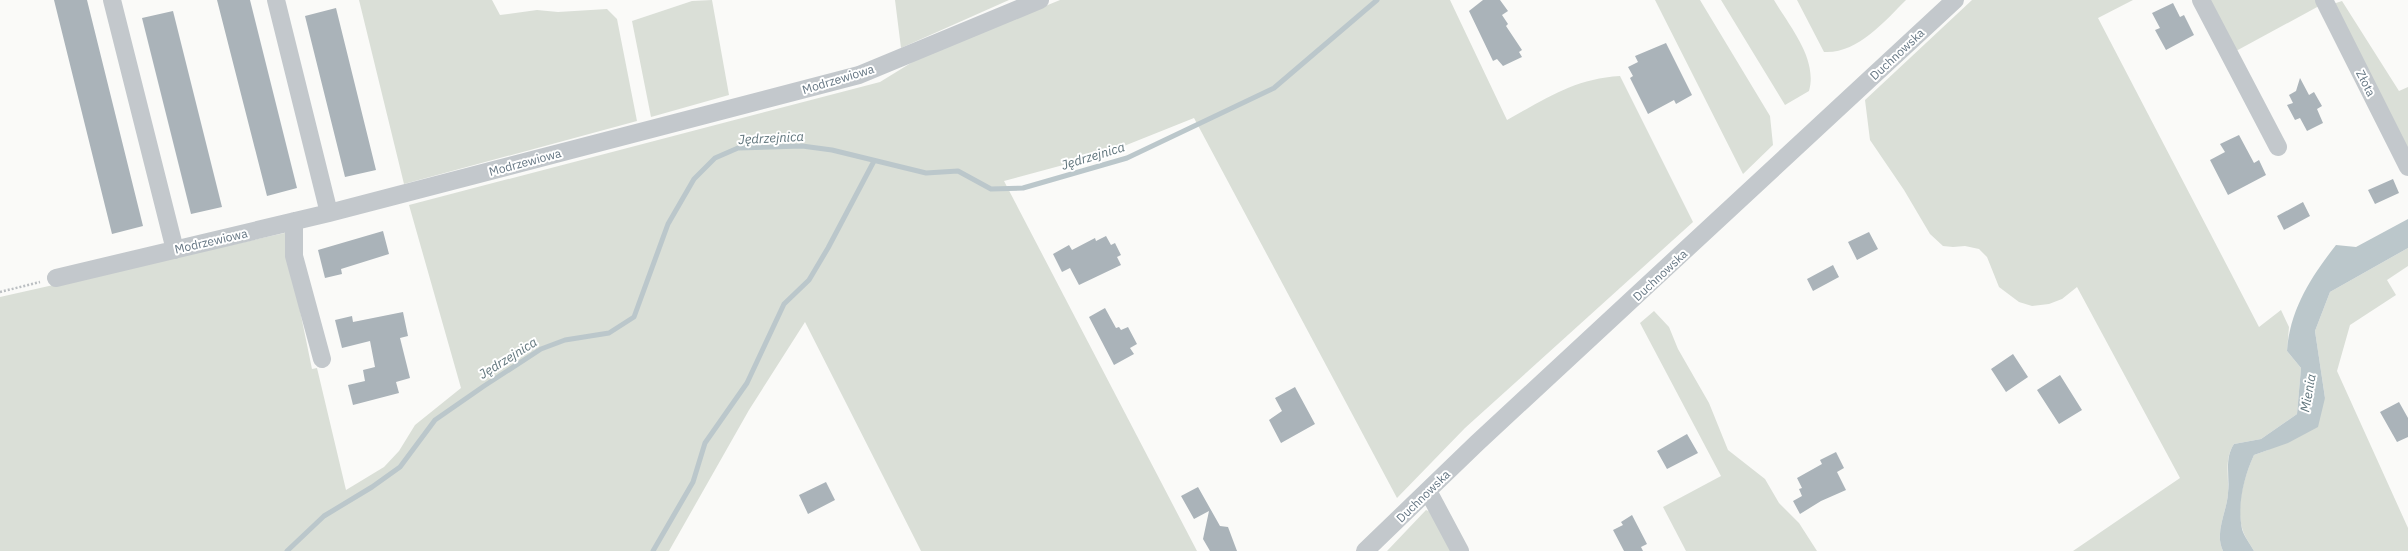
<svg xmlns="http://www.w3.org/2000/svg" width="2408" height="551" viewBox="0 0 2408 551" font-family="'IBM Plex Sans',sans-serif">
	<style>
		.green { fill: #dadfd7 }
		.water { fill: #bbc7cb }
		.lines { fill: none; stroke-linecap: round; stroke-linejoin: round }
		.stream { stroke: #bbc7cb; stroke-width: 5 }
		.building { fill: #aab3b9 }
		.path { stroke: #bbbfc2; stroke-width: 2.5; stroke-dasharray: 2 2; stroke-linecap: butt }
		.minor { stroke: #c3c8cc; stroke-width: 18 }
		.labels { text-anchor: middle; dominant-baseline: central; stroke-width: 4; stroke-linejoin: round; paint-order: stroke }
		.street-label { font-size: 12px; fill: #657683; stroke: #fff }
		.water-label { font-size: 13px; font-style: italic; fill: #60757c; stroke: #fff }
	</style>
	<rect width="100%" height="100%" fill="#fafaf8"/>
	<!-- green -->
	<path class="green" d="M359,0H492L500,15L537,10L558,12L607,9L617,19L637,121L404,184Z
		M712,0L729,95L651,117L632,21L692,1Z
		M895,0H1009L901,48Z
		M1060,0H1450L1507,120C1547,98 1574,79 1620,76L1693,222L1465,428L1397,498L1194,118L1104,154L1004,181L1197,551H921L805,322L749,410L669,551H0V297L289,232L288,252L312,369L317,368L346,490L384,467L399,451L415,425L461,388L409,205L880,82L919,58Z
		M1655,0H1700L1770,116L1773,145L1743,174Z
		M1721,0H1774C1790,27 1818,59 1809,91L1785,105Z
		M1797,0H1906C1884,22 1857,54 1824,52Z
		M1972,0H2133L2098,18L2259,327L2281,310L2289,327L2287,351L2301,368L2297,414L2261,439L2234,444C2224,459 2229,476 2228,493C2227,512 2214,532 2223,551H2073L2180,478L2077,287L2062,299L2049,304L2032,306L2019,302L1999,287L1987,257L1979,249L1965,246L1953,247L1943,246L1930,234L1904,190L1870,140L1865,100Z
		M2210,0H2316L2319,6L2236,51Z
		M2342,1L2399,91L2408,87V151L2333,4Z
		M2408,248V266L2387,280L2396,295L2350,325L2337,371L2408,528V551H2254C2250,544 2244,536 2242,528C2236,504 2244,477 2254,455L2268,450L2325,398L2315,331L2330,292Z
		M1654,311L1669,327L1678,349L1709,403L1728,450L1765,479L1779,503L1799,523L1817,551H1686L1663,507L1721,476L1640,323Z
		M1426,510L1433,513L1453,551H1387Z"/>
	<!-- water -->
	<path class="water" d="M2408,219V248L2330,292L2315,331L2325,398L2318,427L2288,443L2254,455C2244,477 2237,504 2242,529C2244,536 2250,544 2254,551H2223C2214,532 2227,512 2228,493C2230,476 2224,459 2234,444L2261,439L2297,414L2301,368L2287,351C2290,309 2311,277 2336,245L2356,247Z"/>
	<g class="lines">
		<!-- stream -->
		<path class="stream" d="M287,551L324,516L372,487L400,467L435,420L484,386L541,349L565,340L609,333L634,317L668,224L694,179L715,158L738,148L802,146L832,150L926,173L958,171L991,189L1023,188L1127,158L1274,88L1377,0
			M653,551L693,482L705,443L747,383L784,304L809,280L828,248L874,161"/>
	</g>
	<!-- building -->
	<path class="building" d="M54,0H87L143,226L112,234Z
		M217,0H250L297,188L267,196Z
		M1483,0H1500L1508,11L1502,15L1508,24L1506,26L1522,50L1519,52L1522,57L1503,66L1497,59L1493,61L1469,11Z
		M2173,3L2180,17L2184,15L2194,35L2166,50L2155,30L2160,28L2152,13Z
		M336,8L376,170L345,177L305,16Z
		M173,11L222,207L191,214L142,18Z
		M1666,43L1692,95L1676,104L1674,100L1648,114L1630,78L1633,76L1628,67L1638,62L1635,56Z
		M2300,78L2309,95L2314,92L2322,106L2317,109L2323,123L2307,131L2300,118L2295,120L2287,105L2293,103L2289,95L2296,91Z
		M2239,135L2254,163L2259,160L2266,175L2228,195L2210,160L2225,152L2220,144Z
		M2393,179L2399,193L2375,204L2368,190Z
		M2303,202L2310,216L2284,230L2277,216Z
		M383,231L389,254L341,269L342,274L325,278L318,250Z
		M1869,232L1878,249L1857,260L1848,242Z
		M1106,236L1111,245L1115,243L1121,255L1117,257L1121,265L1079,285L1070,268L1062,272L1053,254L1069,245L1072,250L1095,238L1096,241Z
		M1833,265L1839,277L1813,291L1807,279Z
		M1105,308L1116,328L1119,327L1121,330L1128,327L1137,344L1130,348L1134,354L1114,365L1089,317Z
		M403,312L408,336L400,338L410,378L396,382L399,393L353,405L348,385L365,381L363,370L375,367L370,341L342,348L335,320L352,316L353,322Z
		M2013,354L2028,377L2006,392L1991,369Z
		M2060,375L2082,410L2059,424L2037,390Z
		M1295,387L1315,424L1281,443L1269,420L1282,411L1275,398Z
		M2399,402L2408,418V437L2397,442L2380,412Z
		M1687,434L1698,453L1667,469L1657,451Z
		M1836,452L1844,468L1837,472L1846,490L1821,501L1800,514L1793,501L1802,496L1799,489L1802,488L1797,478L1822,464L1820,460Z
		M826,482L835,500L808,514L799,495Z
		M1198,487L1220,526L1228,527L1237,551H1210L1203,539L1209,511L1194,519L1181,496Z
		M1632,515L1647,544L1641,547L1643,551H1624L1613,530L1623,525L1621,522Z"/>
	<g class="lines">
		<!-- path -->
		<path class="path" d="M0,292L40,282"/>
		<!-- minor -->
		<path class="minor" d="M112,0L175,250
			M276,0L329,213
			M2201,0L2278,147
			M2324,0L2408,167
			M294,221V256L322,359
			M56,278L329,213L859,75L1040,0
			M1428,491L1460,551
			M1365,551L1477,443L1955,0"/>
	</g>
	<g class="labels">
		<!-- street labels -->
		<g class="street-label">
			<text transform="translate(1897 54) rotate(-43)">Duchnowska</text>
			<text transform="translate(838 79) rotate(-17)">Modrzewiowa</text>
			<text transform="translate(2366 83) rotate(63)">Złota</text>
			<text transform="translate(525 162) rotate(-15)">Modrzewiowa</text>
			<text transform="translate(211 241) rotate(-13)">Modrzewiowa</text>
			<text transform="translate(1660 275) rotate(-43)">Duchnowska</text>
			<text transform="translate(1423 496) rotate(-44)">Duchnowska</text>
		</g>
		<!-- water labels -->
		<g class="water-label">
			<text transform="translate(771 138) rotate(-3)">Jędrzejnica</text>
			<text transform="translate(1093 156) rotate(-17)">Jędrzejnica</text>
			<text transform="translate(508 358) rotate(-32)">Jędrzejnica</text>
			<text transform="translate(2308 393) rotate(-80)">Mienia</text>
		</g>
	</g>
</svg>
